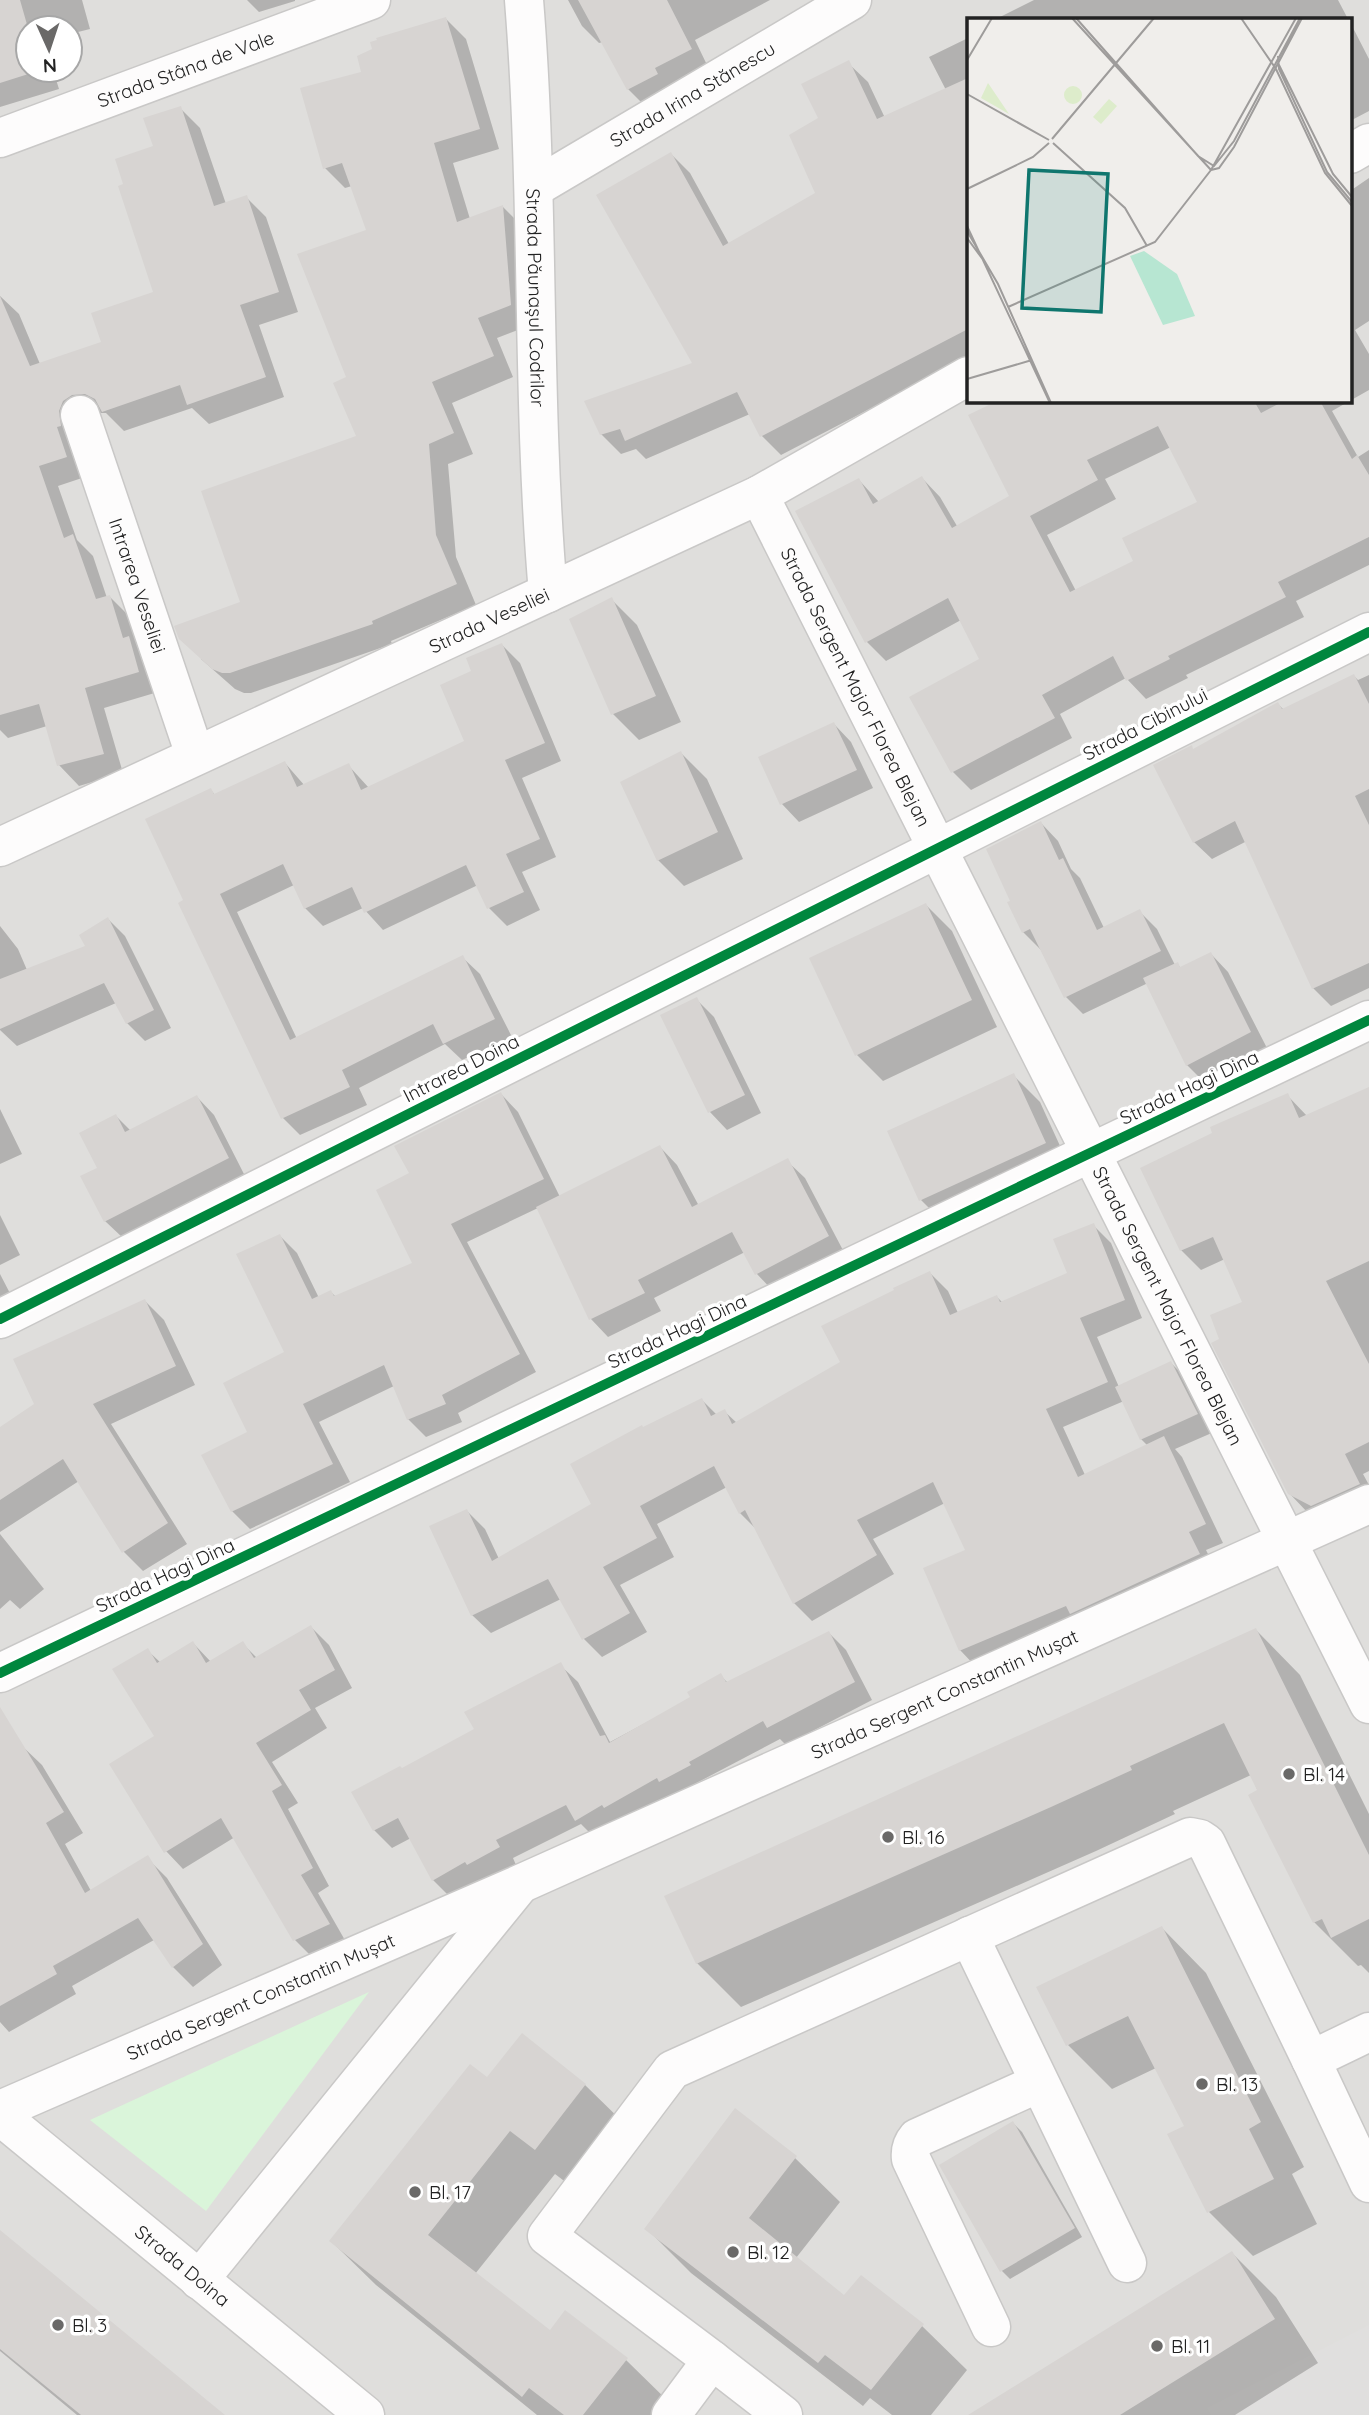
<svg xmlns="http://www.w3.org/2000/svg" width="1369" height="2415" viewBox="0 0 1369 2415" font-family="Quicksand,sans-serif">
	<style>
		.residential { fill: #dfdedc; fill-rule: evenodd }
		.park { fill: #daf5da }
		.parking { fill: #e0dfde }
		.shadow { fill: #0003; fill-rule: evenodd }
		.building { fill: #d7d4d2; fill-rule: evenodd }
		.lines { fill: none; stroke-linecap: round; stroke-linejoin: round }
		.minor-casing { stroke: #c9c8c7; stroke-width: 41 }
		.minor { stroke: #fdfcfc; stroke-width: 38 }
		.cycleway-casing { stroke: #fff; stroke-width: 15 }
		.cycleway { stroke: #00873e; stroke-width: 10 }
		.poi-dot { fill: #6a6968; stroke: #fff; stroke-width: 2.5 }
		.labels { text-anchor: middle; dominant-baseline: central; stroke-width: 7; stroke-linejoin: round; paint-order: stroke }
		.street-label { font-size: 19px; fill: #222; stroke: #fff }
		.poi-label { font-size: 19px; fill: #222; stroke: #fff; text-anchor: start }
		.inset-road { fill: none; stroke: #9e9c9b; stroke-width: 2 }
		.view { fill: #0f766e; fill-opacity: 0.15; stroke: #0f766e; stroke-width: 3.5 }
		.inset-edge { fill: none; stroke: #222; stroke-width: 3.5 }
	</style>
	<rect width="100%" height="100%" fill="#f0eeeb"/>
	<!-- residential -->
	<path class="residential" d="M0,0H1369V2415H0ZM968,19H1350V401H968ZM28,28H70V70H28Z"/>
	<!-- park -->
	<path class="park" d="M369,1992L206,2211L90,2120Z"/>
	<!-- parking -->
	<path class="parking" d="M1369,2325V2415H1211L1207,2408Z"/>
	<!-- shadow -->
	<path class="shadow" d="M0,0H82L90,29L70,34V28H28V70H53L59,89L0,107Z
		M247,0H295V1L259,12Z
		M568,0H770L695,40L708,67L646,107L628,89L603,42L599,43L582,26Z
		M1034,0H1338L1348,19H996Z
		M446,19L466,39L499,149L453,163L470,219L503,207L523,227L531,325L497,338L513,377L452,403L473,454L448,464L456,557L476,605L391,641L392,644L251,693H244L235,689L201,659L243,604L358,437L348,378L368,232L352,186L345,188L325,168L363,73Z
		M1350,22L1369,59V111L1350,121Z
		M968,38V358L781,455L761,435L750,414L646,459L636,449L621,454L601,434L694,364L671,154L690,173L729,244L817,193L820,119L848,63L868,82L885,118L946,90L929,57Z
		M180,108L200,128L226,204L246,197L266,217L298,312L259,325L284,397L209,424L192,408L124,431L106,413H94L85,477L58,486L77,540L93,556L107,598L110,597L130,617L158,692L104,708L123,773L79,786L59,765L47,726L8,738L0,730V296L19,314L40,364L103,343L156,293L155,147Z
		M1369,178V321L1355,330L1369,354V390L1332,411L1358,457L1369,450V565L1296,601L1304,617L1186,675L1188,678L1146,699L1126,678L1060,714L1072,738L971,790L952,771L981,660L961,620L886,661L867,642L859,480L879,502L922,478L940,497L957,526L1012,497L970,416L1001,401L1006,406L1016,401H1350V191ZM1171,447L1199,503L1136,561L1076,591L1047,535L1116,499L1105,479Z
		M611,599L637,625L681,722L639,740L613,714Z
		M502,645L520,663L561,761L522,778L556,857L522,872L540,910L507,926L489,908L478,885L383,930L363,908L323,926L305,908L294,885L237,912L297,1039L462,957L480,974L512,1037L462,1060L445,1044L359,1088L367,1105L300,1135L283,1118L186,901L211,790L215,795L285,763L305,786L348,765L369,788L467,742L474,672Z
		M1369,675V988L1331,1006L1313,988L1247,841L1212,859L1194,842V750L1278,704L1284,710L1354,676L1358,680Z
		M834,724L851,742L873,788L799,822L782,804L760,758Z
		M681,753L707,779L743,859L684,886L658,860Z
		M1041,823L1058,841L1071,869L1080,878L1104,928L1139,911L1157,929L1175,965L1177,964L1182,969L1211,954L1228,972L1268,1050L1205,1083L1187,1065L1148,983L1083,1014L1066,997L1041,950L1023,932Z
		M926,905L952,931L997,1027L883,1081L857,1055Z
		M108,919L125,936L171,1028L145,1041L127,1023L116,1003L17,1046L0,1030V926L18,949L27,970L87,947Z
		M696,999L714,1017L761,1113L727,1130L710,1112L662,1016Z
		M1014,1076L1040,1102L1071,1170L947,1226L921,1200Z
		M1369,1089V1471L1363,1474L1369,1485V1508L1309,1514L1289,1493L1222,1340L1244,1303L1225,1259L1201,1270L1181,1250L1287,1095L1307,1116Z
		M501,1094L518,1112L560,1197L660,1147L677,1165L699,1206L787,1161L805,1178L845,1254L774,1292L757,1274L745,1252L654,1298L661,1311L608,1337L591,1319L538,1208L467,1242L536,1372L458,1413L462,1422L426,1437L408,1419L394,1386L319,1422L350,1482L250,1529L232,1511L250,1433L286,1353L280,1236L297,1253L319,1298L331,1292L336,1297L415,1264L411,1174Z
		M197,1097L214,1115L245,1176L123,1238L105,1221L99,1169L116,1116L131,1131Z
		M0,1109L22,1154L0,1164Z
		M0,1215L20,1255L0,1265Z
		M1093,1225L1111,1243L1142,1318L1097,1337L1119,1387L1171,1363L1189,1381L1214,1432L1175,1449L1182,1457L1223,1543L1206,1550L1217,1572L978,1669L960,1650L967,1551L945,1503L873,1539L894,1574L812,1621L794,1603L755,1528L740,1513L727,1487L657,1524L674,1557L620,1585L647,1632L602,1657L584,1639L561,1599L491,1633L472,1615L467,1511L485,1529L499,1559L593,1505L644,1429L702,1400L717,1415L724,1411L737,1423L842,1363L930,1273L948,1291L958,1313L997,1297L1002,1302L1069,1274ZM1124,1401L1141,1439L1148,1446L1085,1475L1063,1427Z
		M0,1274L15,1303L0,1311Z
		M145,1301L164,1320L195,1385L111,1424L187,1544L143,1571L124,1552L79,1481L0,1532V1429L36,1404Z
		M0,1534L44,1589L20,1609L10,1600L0,1609Z
		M311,1627L329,1645L352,1688L315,1708L327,1728L272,1762L298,1803L288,1809L329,1886L318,1893L346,1942L312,1957L294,1939L235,1837L183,1869L166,1851L147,1650L161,1663L193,1643L211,1662L242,1643L257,1658Z
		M1256,1630L1300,1675L1369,1814V1973L1361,1965L1358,1966L1314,1922L1251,1775L1173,1811L1175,1814L1096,1851L741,2007L697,1963Z
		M829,1633L846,1650L872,1700L786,1745L780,1739L594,1837L581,1824L513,1858L516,1865L451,1898L433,1880L411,1838L392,1848L374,1830L402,1770L476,1729L560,1665L578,1682L610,1742L692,1698L721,1676L728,1683Z
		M21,1745L42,1765L83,1833L65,1844L91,1891L147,1858L167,1878L222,1965L193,1987L173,1967L154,1940L72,1986L76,1994L9,2032L0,2022V1758Z
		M1162,1928L1206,1973L1304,2167L1292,2174L1317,2224L1253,2256L1208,2211L1186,2127L1156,2068L1112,2089L1068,2045Z
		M522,2035L585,2085L630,2129L580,2193L555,2174L475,2274L550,2332L626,2360L671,2404L662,2415H537L376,2285L331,2241L488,2080Z
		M1013,2123L1022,2132L1082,2237L1010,2279L1002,2271Z
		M795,2158L840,2202L796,2258L845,2297L922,2326L967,2370L931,2415H892L870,2398L863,2406L691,2273L647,2229Z
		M0,2232L221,2415H77L0,2351Z
		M1232,2253L1276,2297L1318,2363L1235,2415H971Z"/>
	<!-- building -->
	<path class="building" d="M0,0H20L28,28V70H41L0,83Z
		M578,0H667L692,49L655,68L658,74L627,90Z
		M446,17L480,129L434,143L457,222L503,205L511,305L478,318L494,356L432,382L454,433L429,444L436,535L457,584L372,621L373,624L230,673H222L212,669L179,639L174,626L240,602L201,491L356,436L333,383L346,377L297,254L366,230L342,163L323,169L300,88L361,72L357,56L372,49L370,42L377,40L376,38Z
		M849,60L877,119L968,78V329L760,437L737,392L625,441L620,429L600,435L584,401L692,363L596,195L671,152L723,246L815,193L789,135L818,118L801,84Z
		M181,106L214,206L247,195L279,292L240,305L266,377L187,405L180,385L102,412L95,399L85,394L72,395L63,401L59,411L61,426L57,427L67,457L39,466L64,538L73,534L96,599L110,595L123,638L129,636L139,672L85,688L104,754L57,766L39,704L0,715V296L30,366L101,342L91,313L153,292L118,186L123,184L115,159L153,146L143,118Z
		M997,401H1254L1261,413L1284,401H1320L1352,459L1357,455L1369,475V537L1278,582L1286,597L1168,656L1170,659L1126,681L1113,656L1042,695L1055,718L951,773L909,697L979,659L948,598L865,643L795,511L859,478L873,504L922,476L952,528L1009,496L968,415ZM1158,426L1197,502L1122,538L1133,561L1070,592L1030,516L1098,480L1087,460Z
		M612,597L656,696L611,715L569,619Z
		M502,643L545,743L505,760L540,839L506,854L524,892L487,909L466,865L364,913L352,887L304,909L283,864L220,894L290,1040L463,955L495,1019L443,1044L433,1024L342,1070L350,1087L281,1119L178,903L183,900L145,819L211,788L214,794L285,761L297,787L349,763L361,790L464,741L440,685L471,671L466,658Z
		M1354,674L1369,704V789L1355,796L1369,825V963L1312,989L1235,821L1193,843L1153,765L1192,745L1193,749L1278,702L1282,709Z
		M834,722L857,770L780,805L758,757Z
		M681,751L718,832L657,861L620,782Z
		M1041,821L1059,860L1063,858L1097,930L1140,909L1161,951L1064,998L1030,929L1022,933L1007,902L1010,901L986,849Z
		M926,903L972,1000L855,1056L809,958Z
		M108,917L154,1010L126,1024L104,983L0,1029V979L85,946L79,935Z
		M1211,952L1251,1032L1186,1066L1143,978L1178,962L1180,967Z
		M697,997L745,1095L708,1113L660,1015Z
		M1014,1073L1046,1143L919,1201L887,1131Z
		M1369,1087V1261L1326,1281L1369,1364V1442L1345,1454L1360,1484L1311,1506L1288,1494L1211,1343L1219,1339L1210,1315L1242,1302L1213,1237L1180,1251L1140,1168L1212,1133L1210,1127L1288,1093L1299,1118Z
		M501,1092L544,1179L451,1224L520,1354L442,1395L446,1404L407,1420L384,1365L303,1404L333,1464L231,1512L201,1455L247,1432L223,1383L284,1352L236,1254L280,1234L312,1299L331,1290L334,1296L412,1263L376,1190L409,1173L394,1146Z
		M197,1095L229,1158L104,1222L80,1176L97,1168L79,1133L116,1114L125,1132Z
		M660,1145L692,1207L788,1158L829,1236L755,1275L732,1232L638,1280L645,1293L589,1320L536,1207Z
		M1094,1223L1125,1300L1080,1318L1108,1382L1046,1409L1078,1477L1164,1436L1206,1524L1189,1532L1200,1554L1070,1614L1066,1606L959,1651L923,1568L965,1550L933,1482L857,1520L877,1555L793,1604L745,1510L739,1514L714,1466L640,1506L657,1538L603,1567L630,1613L582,1640L548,1579L471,1616L429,1526L467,1509L492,1561L591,1504L570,1464L642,1425L643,1427L702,1398L711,1416L725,1409L732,1424L840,1362L821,1326L894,1290L893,1288L930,1271L950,1315L997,1295L1000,1302L1067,1273L1053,1239Z
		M145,1299L176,1366L93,1404L168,1523L122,1553L63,1459L0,1500V1427L34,1404L13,1359Z
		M1171,1361L1198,1414L1140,1440L1115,1387Z
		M311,1625L335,1670L299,1690L311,1710L256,1743L282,1785L272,1791L313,1868L301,1875L330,1924L293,1941L221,1818L164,1853L109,1764L154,1736L112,1669L148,1648L157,1663L193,1641L206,1663L243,1641L254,1658Z
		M1256,1628L1369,1855V1919L1331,1938L1322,1919L1313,1923L1248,1795L1257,1790L1224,1723L1130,1766L1132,1770L1051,1807L696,1964L664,1896Z
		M829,1631L855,1682L767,1728L763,1721L689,1762L691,1765L659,1782L657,1778L604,1808L602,1805L575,1821L566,1805L496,1840L500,1847L467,1865L465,1862L432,1881L398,1818L373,1831L351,1792L400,1766L402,1768L474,1729L464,1712L561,1662L600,1736L605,1735L609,1743L690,1697L687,1692L721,1673L726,1682Z
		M0,1707L64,1812L46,1823L85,1893L148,1855L203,1944L172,1968L138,1918L53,1966L57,1974L0,2006Z
		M1162,1926L1261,2122L1249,2129L1274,2179L1207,2213L1167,2134L1184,2126L1128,2016L1066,2046L1036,1987Z
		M522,2033L586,2084L535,2150L510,2131L428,2235L550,2330L565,2310L628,2358L583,2415H564L529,2388L522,2397L329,2241L470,2064L487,2077Z
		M735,2108L797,2156L749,2218L844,2295L861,2275L924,2324L871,2390L825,2355L818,2363L644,2229Z
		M1013,2121L1075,2228L1000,2272L939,2165Z
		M0,2230L152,2355L225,2415H81L0,2349Z
		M1232,2251L1275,2319L1120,2415H968Z"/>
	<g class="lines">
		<defs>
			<g id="minor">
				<path id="s1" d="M524,0C540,197 531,396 548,593"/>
				<path id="s2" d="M0,138L371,0"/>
				<path d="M1350,154L1369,143"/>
				<path id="s3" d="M534,188L852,0"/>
				<path id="s4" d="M80,415L195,755"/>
				<path id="s5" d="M759,495L1369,1704"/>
				<path id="s6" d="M0,847L759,495L968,376"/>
				<path d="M0,1319L1369,632"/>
				<path d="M0,1673L1369,1020"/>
				<path d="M969,1936L1127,2263"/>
				<path d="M1311,2060L1369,2183"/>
				<path id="s7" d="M0,2110L520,1884L1369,1504"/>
				<path id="s8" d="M0,2116L365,2415"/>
				<path d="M199,2280L517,1888"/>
				<path d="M991,2327L911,2159C910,2151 911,2145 917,2138L1039,2083"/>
				<path d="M712,2360L783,2415"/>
				<path d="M671,2415L712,2360L547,2236L672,2070L1190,1837L1200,1839L1206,1843L1311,2060L1369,2032"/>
			</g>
		</defs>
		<!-- minor casing -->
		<use href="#minor" class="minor-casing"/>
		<!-- minor -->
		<use href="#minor" class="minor"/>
		<defs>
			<path id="cycleway" d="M0,1319L1369,632
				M0,1673L1369,1020"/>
		</defs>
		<!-- cycleway casing -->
		<use href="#cycleway" class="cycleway-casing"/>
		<!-- cycleway -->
		<use href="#cycleway" class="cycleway"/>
	</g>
	<!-- markers -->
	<g class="poi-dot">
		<circle cx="1289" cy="1774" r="7"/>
		<circle cx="888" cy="1837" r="7"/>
		<circle cx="1202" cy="2084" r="7"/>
		<circle cx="415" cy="2192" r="7"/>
		<circle cx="733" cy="2252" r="7"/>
		<circle cx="58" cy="2325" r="7"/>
		<circle cx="1157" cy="2346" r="7"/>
	</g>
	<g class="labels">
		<!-- street labels -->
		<g class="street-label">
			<text stroke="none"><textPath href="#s2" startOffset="198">Strada Stâna de Vale</textPath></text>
			<text stroke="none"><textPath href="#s3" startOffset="184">Strada Irina Stănescu</textPath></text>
			<text stroke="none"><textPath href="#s1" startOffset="298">Strada Păunașul Codrilor</textPath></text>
			<text stroke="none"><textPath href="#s4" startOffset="180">Intrarea Veseliei</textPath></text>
			<text stroke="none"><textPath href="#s6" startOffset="539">Strada Veseliei</textPath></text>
			<text stroke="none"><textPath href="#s5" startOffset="215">Strada Sergent Major Florea Blejan</textPath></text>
			<text transform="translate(1145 724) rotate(-27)">Strada Cibinului</text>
			<text transform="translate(461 1068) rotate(-27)">Intrarea Doina</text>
			<text transform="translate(1189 1087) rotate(-25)">Strada Hagi Dina</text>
			<text stroke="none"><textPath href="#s5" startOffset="908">Strada Sergent Major Florea Blejan</textPath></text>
			<text transform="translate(677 1331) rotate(-25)">Strada Hagi Dina</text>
			<text transform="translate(165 1575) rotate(-25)">Strada Hagi Dina</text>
			<text stroke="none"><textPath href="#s7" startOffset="1032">Strada Sergent Constantin Mușat</textPath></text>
			<text stroke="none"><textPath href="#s7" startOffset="284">Strada Sergent Constantin Mușat</textPath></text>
			<text stroke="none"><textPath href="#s8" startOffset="236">Strada Doina</textPath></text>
		</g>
		<!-- poi labels -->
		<g class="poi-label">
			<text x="1303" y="1774">Bl. 14</text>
			<text x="902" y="1837">Bl. 16</text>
			<text x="1216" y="2084">Bl. 13</text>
			<text x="429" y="2192">Bl. 17</text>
			<text x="747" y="2252">Bl. 12</text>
			<text x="72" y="2325">Bl. 3</text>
			<text x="1171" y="2346">Bl. 11</text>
		</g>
	</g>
	<!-- overview -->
	<g transform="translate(967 18)">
		<rect width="385" height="385" fill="#f0eeeb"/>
		<path d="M21,65L42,96L14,80ZM97 77a9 9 0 1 1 18 0a9 9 0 1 1-18 0ZM142,81L150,88L134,106L126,99Z" fill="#ddeccb"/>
		<path d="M177,233L210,256L228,298L196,307L163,238Z" fill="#b7e6d2"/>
		<path class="inset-road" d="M105,0L244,152M109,0L231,138L247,148L267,123L333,0M274,0L309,51L358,155L385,188M311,38L312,51L360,154L385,184M0,42L25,0M311,45L366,156L385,179M0,76L82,122M85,121L187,0M86,125L158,190L180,228M244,152L252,150L267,129L335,0M244,152L329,0M0,171L66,139L82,125M0,208L83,385M0,213L31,266L84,385M0,220L17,243M41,289L188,224L244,152M0,361L65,342"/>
		<path class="view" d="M62,152L141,156L134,294L55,290Z"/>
		<rect width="385" height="385" class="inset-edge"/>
	</g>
	<!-- north arrow -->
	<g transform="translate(49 49) rotate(177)"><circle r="33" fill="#ffffff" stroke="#a7a7a7" stroke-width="2"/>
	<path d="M0-5L12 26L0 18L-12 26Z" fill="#6a6968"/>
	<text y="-10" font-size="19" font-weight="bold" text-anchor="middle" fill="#222222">N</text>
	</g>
</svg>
